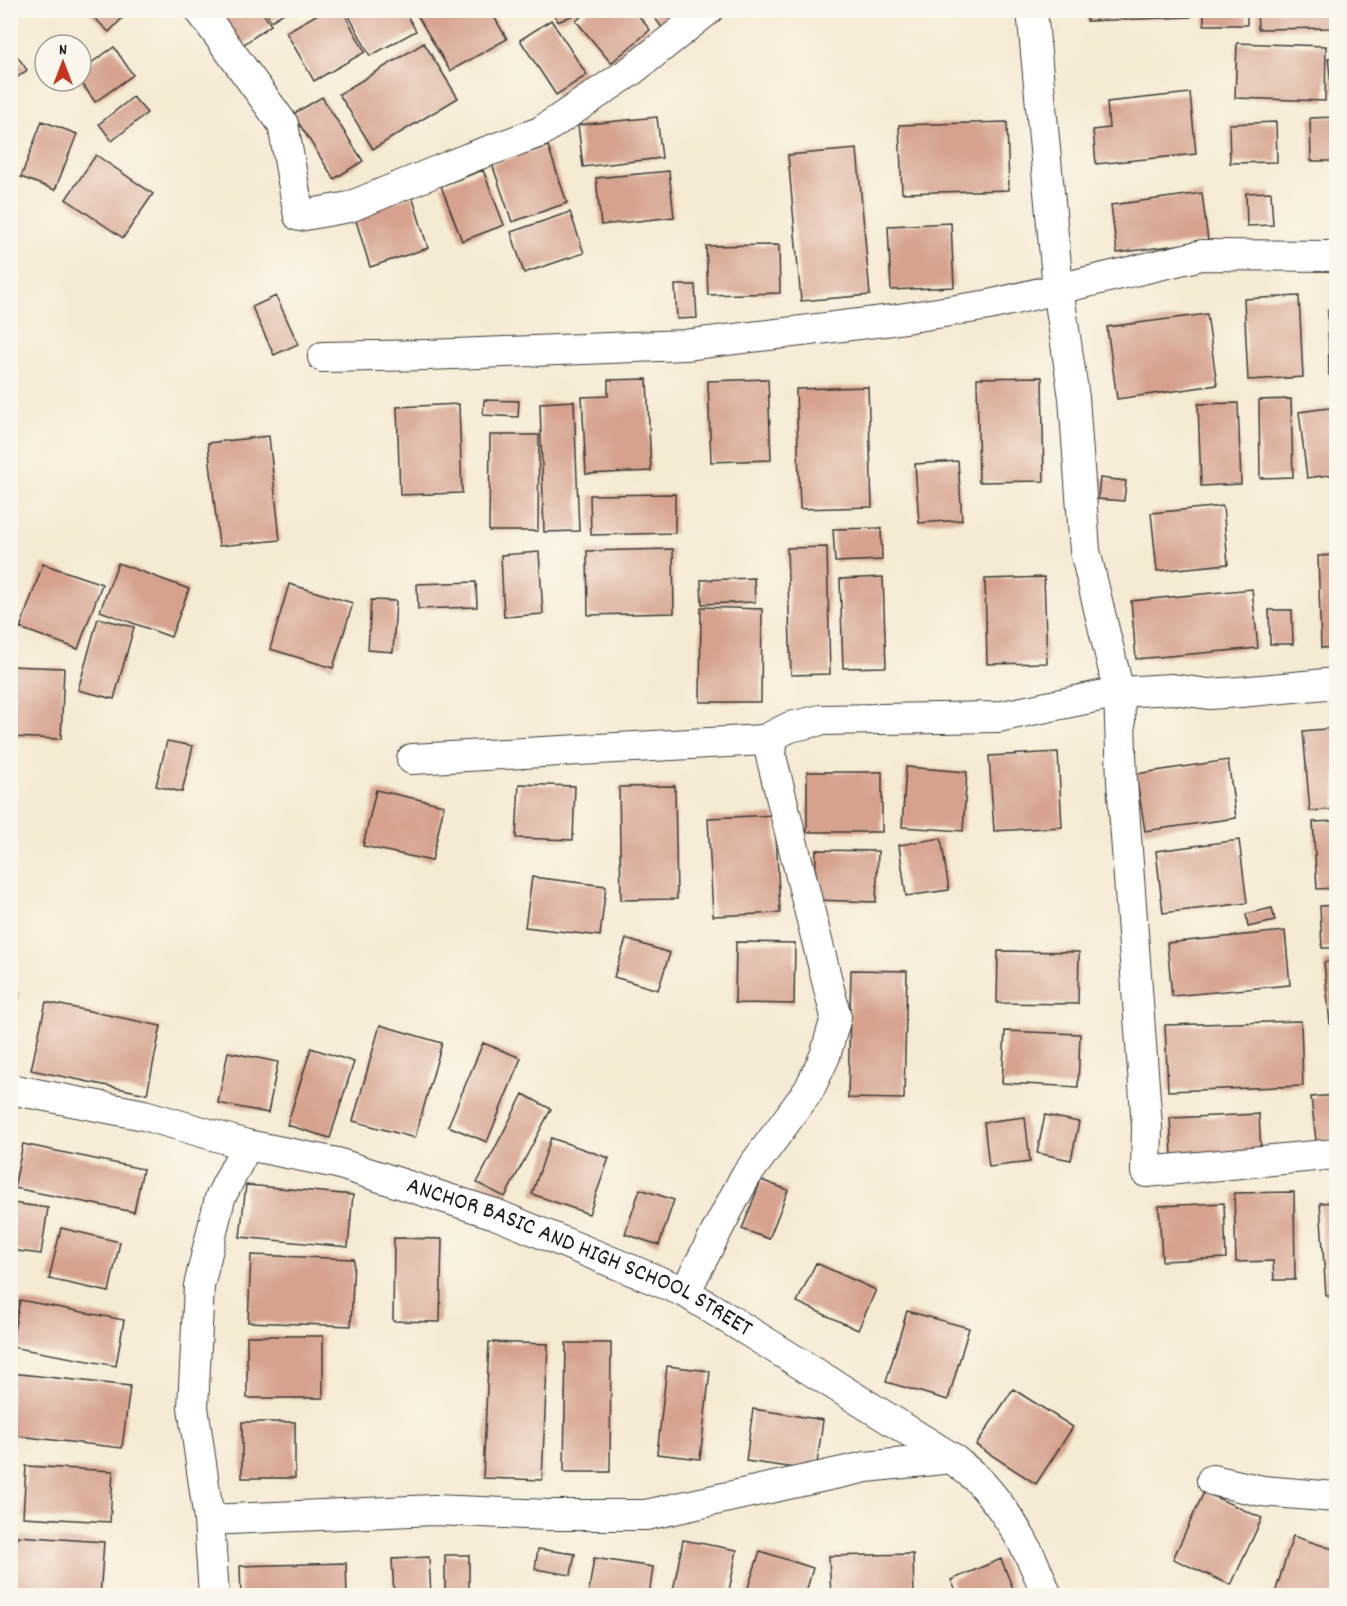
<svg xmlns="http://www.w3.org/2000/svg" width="1347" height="1606" viewBox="0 0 1347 1606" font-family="Dekko,sans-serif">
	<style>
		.building { fill: #d6a28e }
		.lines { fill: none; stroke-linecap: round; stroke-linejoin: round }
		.minor-casing { stroke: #3d3b37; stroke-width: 32 }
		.minor { stroke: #fff; stroke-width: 30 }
		.labels { text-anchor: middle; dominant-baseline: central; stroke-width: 4.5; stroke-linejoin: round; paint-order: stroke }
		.street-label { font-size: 24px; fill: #1c1c1c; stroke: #fbf7ec }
	</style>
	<rect width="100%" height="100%" fill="#fbf7ec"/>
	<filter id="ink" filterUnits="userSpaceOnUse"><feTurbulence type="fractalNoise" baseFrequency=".0167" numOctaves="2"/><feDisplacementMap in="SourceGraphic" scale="12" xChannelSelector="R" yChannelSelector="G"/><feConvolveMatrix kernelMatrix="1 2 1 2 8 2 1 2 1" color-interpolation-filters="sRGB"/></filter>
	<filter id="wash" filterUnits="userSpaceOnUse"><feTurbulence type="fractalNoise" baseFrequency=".008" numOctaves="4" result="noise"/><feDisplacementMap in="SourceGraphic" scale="24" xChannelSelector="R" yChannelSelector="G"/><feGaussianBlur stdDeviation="1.35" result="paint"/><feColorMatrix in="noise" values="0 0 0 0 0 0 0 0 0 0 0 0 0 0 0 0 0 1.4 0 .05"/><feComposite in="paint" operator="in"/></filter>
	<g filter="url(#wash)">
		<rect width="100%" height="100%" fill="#f5ead3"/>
		<g id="blocks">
			<!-- building -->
			<path class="building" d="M86,10H130L109,32Z
				M215,10H261L271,25L240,47Z
				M265,10H289L271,21Z
				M325,10H342L365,52L314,81L286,32Z
				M346,10H404L416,31L370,56Z
				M414,10H490L507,39L450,71Z
				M553,10H584L558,22Z
				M589,10H634L650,30L611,63L576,21Z
				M649,10H686L663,29Z
				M909,10H1002V14L910,17Z
				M1087,10H1191V17L1087,21Z
				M1204,10H1247V25H1204Z
				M1257,10H1332L1333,28L1258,29Z
				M551,20L587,75L556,95L520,40Z
				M424,43L458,98L373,149L339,94Z
				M1237,43L1326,46L1325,101L1235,98Z
				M10,46L27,70L10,82Z
				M114,47L133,75L95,102L81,82V70Z
				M1336,57V91H1332L1328,58Z
				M1190,93L1196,154L1096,164L1093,130L1109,128L1107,102Z
				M133,97L147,113L112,141L99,124Z
				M322,97L363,161L334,179L293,114Z
				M657,117L662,158L583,167L578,125Z
				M1336,117V161H1311L1310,118Z
				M42,121L77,134L55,190L21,177Z
				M1007,122L1009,190L902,193L899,125Z
				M1276,122L1277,162L1230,163L1229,124Z
				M548,146L567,203L512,222L492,164Z
				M857,149L870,295L801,301L788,155Z
				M96,155L153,194L123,238L66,199Z
				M483,170L504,225L462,241L441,186Z
				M669,171L674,217L601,225L596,178Z
				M1271,192L1273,225L1247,226L1246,193Z
				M1202,193L1208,241L1117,253L1111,205Z
				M412,196L428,248L370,267L354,214Z
				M570,212L584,253L524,273L511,232Z
				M951,223L954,287L891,290L888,226Z
				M779,245L780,293L708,295L706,246Z
				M675,285H695L697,318L677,319Z
				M276,296L298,344L274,355L252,307Z
				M1299,296L1303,377L1248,380L1244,299Z
				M1328,310H1336V375H1329Z
				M1207,314L1217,385L1117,399L1107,327Z
				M1042,377L1044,481L979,482L977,378Z
				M647,379L651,471L586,474L582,397L608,396V380Z
				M768,379L771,460L711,462L708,381Z
				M868,387L872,507L800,509L796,389Z
				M1291,399L1293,477L1260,478L1259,400Z
				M484,400L519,401L518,417L483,415Z
				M574,401L579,531L544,532L540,403Z
				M1238,403L1241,484L1201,486L1198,404Z
				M459,404L462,493L400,495L397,407Z
				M1336,407V474L1307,478L1299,412Z
				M490,435H539L538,531H489Z
				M269,436L280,540L219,546L208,443Z
				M958,461L962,520L919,523L915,464Z
				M1100,478L1126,481L1124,501L1098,499Z
				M675,494V533L591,535L590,495Z
				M1223,506L1228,564L1157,571L1151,513Z
				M881,528L882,560L835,562L833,529Z
				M827,547L830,674L791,675L787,548Z
				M673,549L674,613L588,615L587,551Z
				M539,552L543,614L504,617L501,555Z
				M1336,555V647L1321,648L1318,556Z
				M118,563L189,589L171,637L100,611Z
				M43,564L102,584L78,649L20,628Z
				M883,577L886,667L843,668L840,579Z
				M1044,577L1047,663L987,664L985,579Z
				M754,578L755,602L702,604L701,580Z
				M476,582L477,607L418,609L417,584Z
				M289,584L353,603L333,668L270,649Z
				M1252,589L1258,648L1136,659L1131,601Z
				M371,600L396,601L393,652L368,650Z
				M701,607L762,609L761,702H700Z
				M1269,610H1292L1293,644H1270Z
				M98,618L134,627L114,699L78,690Z
				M10,666L64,668L61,739L10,737Z
				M1336,728V809L1310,811L1303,731Z
				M167,741L193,746L182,792L156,786Z
				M1058,752L1062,827L994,831L989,756Z
				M1228,760L1236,818L1145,831L1136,774Z
				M906,767L967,772L963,831L902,827Z
				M807,772H882V832H807Z
				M519,784L575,786L573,840L516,838Z
				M675,786L677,899L621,900L619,787Z
				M376,790L444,805L432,861L363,846Z
				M775,815L780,913L713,916L708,818Z
				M1336,821V888L1317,889L1313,822Z
				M941,838L949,890L906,896L899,845Z
				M1239,840L1247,903L1163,913L1156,851Z
				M816,850L878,851L876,902L815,900Z
				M532,877L606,886L600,936L525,927Z
				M1336,905V948H1322L1320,906Z
				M1272,908L1275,921L1248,927L1246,914Z
				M1285,931L1290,985L1172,996L1167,943Z
				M626,939L670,953L658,990L614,977Z
				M736,942L795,943L794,1004L735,1003Z
				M998,951L1079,952L1078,1004L997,1003Z
				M1336,960V1023L1330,1024L1324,962Z
				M851,970L907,971L904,1099L848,1098Z
				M10,990L19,992L12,1027H10Z
				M46,1002L161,1026L147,1094L31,1070Z
				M1301,1021L1303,1086L1168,1091L1165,1025Z
				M380,1025L442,1043L415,1138L353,1121Z
				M1005,1031L1080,1034L1078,1087L1002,1083Z
				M1331,1037H1336V1061H1335Z
				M483,1043L521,1058L487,1142L448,1126Z
				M311,1048L354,1062L330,1138L287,1125Z
				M228,1052L278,1062L268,1113L218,1103Z
				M523,1094L551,1109L505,1197L477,1183Z
				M1336,1095V1139L1316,1141L1311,1097Z
				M1259,1114L1261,1152L1172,1156L1170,1118Z
				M1045,1115L1079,1122L1071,1160L1037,1153Z
				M1025,1117L1030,1162L989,1167L984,1122Z
				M551,1138L609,1158L589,1214L532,1194Z
				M23,1144L143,1169L134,1212L14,1188Z
				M761,1180L788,1190L769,1239L742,1229Z
				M246,1185L353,1195L348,1247L240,1237Z
				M640,1189L674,1200L659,1245L625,1234Z
				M1294,1192L1295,1280H1274L1273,1261L1236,1262L1234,1193Z
				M1336,1202V1296H1326L1320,1203Z
				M12,1203L48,1208L41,1254L10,1250Z
				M1224,1203L1226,1258L1162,1261L1159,1206Z
				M61,1228L120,1242L109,1292L49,1279Z
				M394,1238L442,1239L440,1322L393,1321Z
				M251,1255L354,1259L351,1326L248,1322Z
				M816,1263L876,1290L858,1330L797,1302Z
				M20,1300L124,1320L116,1366L11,1347Z
				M907,1311L969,1328L948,1400L886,1382Z
				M247,1336H323V1398H247Z
				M489,1342L548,1344L542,1480L483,1478Z
				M566,1343H611L610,1472H564Z
				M667,1366L710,1371L700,1459L657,1454Z
				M11,1373L130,1386L122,1448L10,1435Z
				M1013,1389L1073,1427L1036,1484L976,1445Z
				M753,1409L823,1420L816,1471L746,1461Z
				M242,1422H295V1478H242Z
				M26,1466L113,1471L110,1522L23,1517Z
				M1204,1492L1262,1518L1231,1585L1173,1559Z
				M17,1536L104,1542L100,1596H48L13,1593Z
				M1293,1536L1336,1550V1596H1274Z
				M683,1540L737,1550L728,1596H672Z
				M538,1549L575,1554L571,1575L535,1569Z
				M760,1551L813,1568L805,1596H752L746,1594Z
				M913,1554L914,1596H831L829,1556Z
				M445,1555H469V1596H445Z
				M429,1557L431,1596H394L392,1559Z
				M594,1558L653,1567L649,1596H588Z
				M1001,1559L1016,1596H958L951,1580Z
				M346,1563L347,1596H241L240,1566Z"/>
		</g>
	</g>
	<g filter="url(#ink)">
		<use href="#blocks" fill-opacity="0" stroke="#3d3b37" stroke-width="1.5"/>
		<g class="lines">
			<defs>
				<g id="minor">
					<path d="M200,10L283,124L299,216L349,207L469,158L540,132L631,71L708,10"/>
					<path d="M1032,10L1058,288L1074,398L1085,551L1119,692L1122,781L1147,1127L1146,1172L1336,1154"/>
					<path d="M323,357L428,355L685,345L892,320L989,305L1202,255L1336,256"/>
					<path d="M412,759L764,740"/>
					<path id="s1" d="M10,1089L144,1115L247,1145L337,1163L495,1214L685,1292L952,1458C961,1466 972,1473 981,1483C1010,1515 1032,1554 1047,1596"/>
					<path d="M685,1292L745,1177L809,1090L825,1056L836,1017L771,756L772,745L764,740L790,727L821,720L998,717L1119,692L1172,689L1209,694L1240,692L1336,683"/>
					<path d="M1212,1480L1262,1491L1336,1497"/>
					<path d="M209,1520L434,1510L549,1515H646L866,1467L952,1458"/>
					<path d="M214,1596L209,1520L193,1407L199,1286L220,1198L247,1145"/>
				</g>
			</defs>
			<!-- minor casing -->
			<use href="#minor" class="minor-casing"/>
			<!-- minor -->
			<use href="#minor" class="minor"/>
		</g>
	</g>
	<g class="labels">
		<!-- street labels -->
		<g class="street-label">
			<text stroke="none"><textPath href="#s1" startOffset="596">ANCHOR BASIC AND HIGH SCHOOL STREET</textPath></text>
		</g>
	</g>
	<!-- margin -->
	<rect width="1347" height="1606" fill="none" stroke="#fbf7ec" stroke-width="36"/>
	<!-- north arrow -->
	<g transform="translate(63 63)"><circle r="28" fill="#fbf7ec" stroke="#a29f99" stroke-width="1.5"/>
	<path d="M0-4.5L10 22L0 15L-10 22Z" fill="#c8321e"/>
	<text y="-9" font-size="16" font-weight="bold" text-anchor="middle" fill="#1c1c1c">N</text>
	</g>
</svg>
